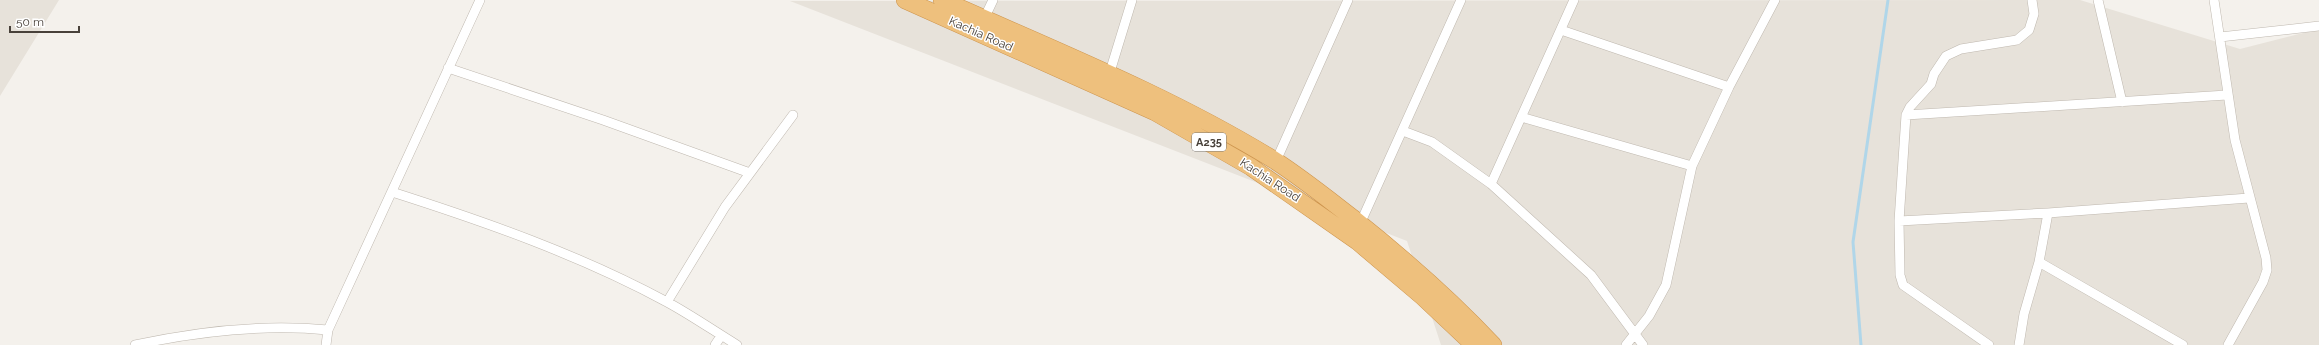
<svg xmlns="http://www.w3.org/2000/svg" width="2319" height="345" viewBox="0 0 2319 345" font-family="Raleway,sans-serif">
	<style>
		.residential { fill: #e7e2da }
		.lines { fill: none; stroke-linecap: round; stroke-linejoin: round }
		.stream { stroke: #b0d6e9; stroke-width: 3 }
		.street-casing { stroke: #bfb8af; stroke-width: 10 }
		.highway-casing { stroke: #cd944d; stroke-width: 18 }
		.street { stroke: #fff; stroke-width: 9 }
		.highway { stroke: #eec07d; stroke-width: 17 }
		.labels { text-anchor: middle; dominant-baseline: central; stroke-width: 3; stroke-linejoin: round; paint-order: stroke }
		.shield { fill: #fff; stroke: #7f7a75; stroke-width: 1 }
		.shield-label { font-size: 11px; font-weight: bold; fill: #48413a }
		.street-label { font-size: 12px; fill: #48413a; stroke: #fff }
	</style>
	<rect width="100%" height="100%" fill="#f4f1ec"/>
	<!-- residential -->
	<path class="residential" d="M0,0H59L0,96Z
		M2080,0L2240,49L2319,29V345H1441L1407,241L790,1Z"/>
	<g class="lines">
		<!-- stream -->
		<path class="stream" d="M1861,345L1853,242L1888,0"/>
		<defs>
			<path id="street" d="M2098,0L2122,102
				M2214,0L2235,140L2266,258L2267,270L2263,282L2228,345
				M984,19L993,0
				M1561,30L1729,87
				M2220,37L2319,26
				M448,68L603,120L750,173
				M1109,75L1132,0
				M1906,115L2227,95
				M1521,117L1692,166
				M1403,131L1432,142L1491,184L1591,275L1643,345
				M1276,161L1348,0
				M1491,184L1574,0
				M392,192C486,222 580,255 667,302C691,315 714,331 737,345
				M1899,221L2048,213L2249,198
				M1360,224L1461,0
				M2039,262L2183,345
				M667,302L725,207L793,115
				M135,345C199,331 264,324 328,330
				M326,345L328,330L480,0
				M715,345L721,336
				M1626,345L1649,316L1666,285L1692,166L1729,87L1775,0
				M1989,345L1903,285L1900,275L1899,221L1906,115L1910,107L1931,84L1934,74L1946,56L1961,49L2017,40L2029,30L2034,14L2032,0
				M2019,345L2024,314L2039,262L2048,213"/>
			<path id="highway" d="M905,0L1155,112L1251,167L1357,241L1423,297L1474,345
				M942,0C1054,50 1170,96 1274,160C1302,178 1328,199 1354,219C1403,258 1450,299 1493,345"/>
		</defs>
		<!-- street casing -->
		<use href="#street" class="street-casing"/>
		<!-- highway casing -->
		<use href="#highway" class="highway-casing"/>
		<!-- street -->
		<use href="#street" class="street"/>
		<!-- highway -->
		<use href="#highway" class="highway"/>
	</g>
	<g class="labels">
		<!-- shield labels -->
		<rect class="shield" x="1192" y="133" width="34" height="18" rx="3"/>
		<g class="shield-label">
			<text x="1209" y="142">A235</text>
		</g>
		<!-- street labels -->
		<g class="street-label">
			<text transform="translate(981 34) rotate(24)">Kachia Road</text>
			<text transform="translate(1270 180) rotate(33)">Kachia Road</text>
		</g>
	</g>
	<!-- scale -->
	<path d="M10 26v6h69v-6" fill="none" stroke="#48413a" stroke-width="2"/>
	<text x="16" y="26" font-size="12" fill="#48413a" stroke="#ffffff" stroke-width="3" paint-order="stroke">50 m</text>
</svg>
